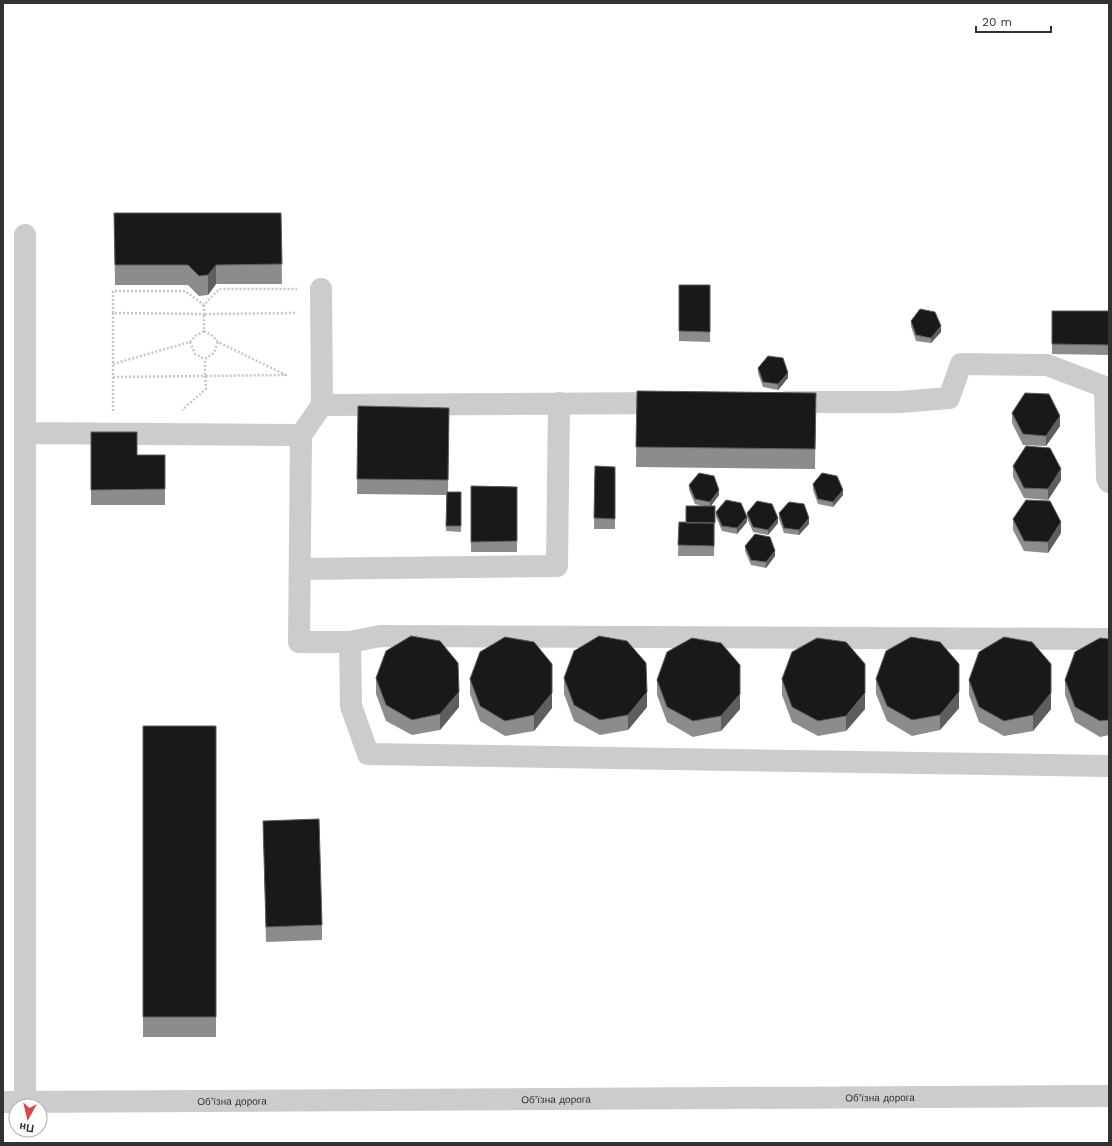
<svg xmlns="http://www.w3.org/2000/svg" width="1112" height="1146" viewBox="0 0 1112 1146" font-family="'Work Sans',sans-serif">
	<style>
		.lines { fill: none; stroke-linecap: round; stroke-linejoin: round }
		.path { stroke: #c6c6c6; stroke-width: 2.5; stroke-dasharray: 2 2; stroke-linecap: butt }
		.minor { stroke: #ccc; stroke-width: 22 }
		.tertiary { stroke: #ccc; stroke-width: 22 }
		.wall { fill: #8c8c8c }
		.shaded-wall { fill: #5e5e5e }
		.building { fill: #191919; stroke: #5e5e5e }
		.labels { text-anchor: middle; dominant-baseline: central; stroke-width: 4; stroke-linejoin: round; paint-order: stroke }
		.street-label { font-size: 10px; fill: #323232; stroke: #fff }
	</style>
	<rect width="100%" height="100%" fill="#fff"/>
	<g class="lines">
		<!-- path -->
		<path class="path" d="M113,313V291H185L204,305L219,289H297
			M204,331L213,336L218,342L286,375L205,376V359L214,353L218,342
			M190,342L195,354L205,359
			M113,364L190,342L195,336L204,331V314L297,313
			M113,377L205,376L206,389L182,410
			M113,411V313L204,314V305"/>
		<!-- minor -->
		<path class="minor" d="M321,289L322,405
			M1109,387H1105L1107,478L1109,482
			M787,402H900L949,398L961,364L1047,365L1105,387
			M25,433L301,435L299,642H350L351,706L368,754L1109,766
			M301,435L322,405L666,403
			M300,569L557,566L559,403
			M350,642L380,636L1109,639
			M25,1101V235"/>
		<!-- tertiary -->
		<path class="tertiary" id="s1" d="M3,1102L1109,1096"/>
	</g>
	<!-- wall -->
	<path class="wall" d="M114,213H281L282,284H216L208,295L199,296L188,285H115Z
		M679,285H710V342L679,341Z
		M1052,311H1109V355L1052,354Z
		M911,321L941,332L931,343L916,341L911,326Z
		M758,368L788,378L778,390L763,387L758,373Z
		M637,391L816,393L815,469L636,467Z
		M358,406L449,408L448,492H461V532L446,531V495L357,494Z
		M1012,413L1060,426L1046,446L1023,445L1012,423Z
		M91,432L137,455H165V505H91Z
		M595,466L615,467V529H594Z
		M1013,466L1061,480L1048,500L1024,498L1013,477Z
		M813,484L843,495L833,507L818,504L813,490Z
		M689,485L719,495L711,506H715L714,556H678L679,522L686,523L703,506L695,504L689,490Z
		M471,486L517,487V552H471Z
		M716,512L747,522L737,534L722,531L716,517Z
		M747,513L778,523L768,535L753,532L747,518Z
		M779,513L809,524L799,535L784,533L779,519Z
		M1013,519L1061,533L1048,553L1024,551L1013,530Z
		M745,546L775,556L766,568L751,565L745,551Z
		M1109,639V735L1100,737L1075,722L1065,695V680Z
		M1051,664V709L1033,731L1004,736L979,722L969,695V680Z
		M376,678L459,707L440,730L412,735L386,721L376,694Z
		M564,678L647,707L628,730L600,735L574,721L564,694Z
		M470,679L552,708L534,731L505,736L480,721L470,694Z
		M782,679L865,709L846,731L818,736L792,722L782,695Z
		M876,679L959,708L940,730L912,736L887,721L876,694Z
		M657,680L740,709L721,731L693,737L667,722L657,695Z
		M143,726H216V1037H143Z
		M263,821L322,925V940L266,942Z"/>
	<!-- shaded-wall -->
	<path class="shaded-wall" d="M216,265V284L208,295V275Z
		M941,326V332L931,343V338Z
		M788,373V378L778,390V384Z
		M1060,416V426L1046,446V436Z
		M1061,469V480L1048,500V489Z
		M719,490V495L710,507V502Z
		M843,490V495L833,507V502Z
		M747,517V522L737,534V528Z
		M778,518V523L768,535V530Z
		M809,518V524L799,535V530Z
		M1061,522V533L1048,553V542Z
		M775,551V556L766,568V562Z
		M459,692V707L440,730V714Z
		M647,692V707L628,730V715Z
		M959,692V708L940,730V715Z
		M552,693V708L534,731V715Z
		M865,693V709L846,731V716Z
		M1051,693V709L1033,731V715Z
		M740,694V709L721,731V716Z"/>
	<!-- building -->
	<path class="building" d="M114,213H281L282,264L216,265L208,275L199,276L188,265H115Z
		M679,285H710V332L679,331Z
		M920,309L935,312L941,326L931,338L916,335L911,321Z
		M1052,311H1109V345L1052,344Z
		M768,356L783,358L788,373L778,384L763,382L758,368Z
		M637,391L816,393L815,449L636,447Z
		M1025,393L1049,394L1060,416L1046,436L1023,434L1012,413Z
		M358,406L449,408L448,480L357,479Z
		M91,432H137V455H165V489L91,490Z
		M1026,446L1050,448L1061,469L1048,489L1024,488L1013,466Z
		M595,466L615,467V519L594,518Z
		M699,473L714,476L719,490L710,502L695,499L689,485Z
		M822,473L837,476L843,490L833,502L818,499L813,484Z
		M471,486L517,487V541L471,542Z
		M447,492H461V526H446Z
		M726,500L741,503L747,517L737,528L722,526L716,512Z
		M1026,500L1050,501L1061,522L1048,542L1024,541L1013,519Z
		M757,501L772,504L778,518L768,530L753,527L747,513Z
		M789,502L804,504L809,518L799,530L784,528L779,513Z
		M686,506H715V523H686Z
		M679,522L714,523V546L678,545Z
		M755,534L770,537L775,551L766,562L751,560L745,546Z
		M411,636L440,641L458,663L459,692L440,714L412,720L386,705L376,678L386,651Z
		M599,636L627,641L646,663L647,692L628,715L600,720L574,705L564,678L574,651Z
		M505,637L534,642L552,664V693L534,715L505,721L480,706L470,679L480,652Z
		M911,637L940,642L959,664V692L940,715L912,720L887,706L876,679L886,651Z
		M1004,637L1032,642L1051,664V693L1033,715L1004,721L979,707L969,680L979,652Z
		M692,638L721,643L740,665V694L721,716L693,721L667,707L657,680L667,652Z
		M817,638L846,642L865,664V693L846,716L818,721L792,707L782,679L792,652Z
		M1100,638L1109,639V720L1100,721L1075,707L1065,680L1075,652Z
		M143,726H216V1017H143Z
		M319,819L322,925L266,927L263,821Z"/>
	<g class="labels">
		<!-- street labels -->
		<g class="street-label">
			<text stroke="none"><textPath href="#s1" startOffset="877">Об’їзна дорога</textPath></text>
			<text stroke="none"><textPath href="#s1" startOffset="553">Об’їзна дорога</textPath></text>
			<text stroke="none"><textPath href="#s1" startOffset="229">Об’їзна дорога</textPath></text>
		</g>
	</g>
	<!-- border -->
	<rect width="1112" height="1146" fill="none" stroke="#323232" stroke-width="8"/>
	<!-- north arrow -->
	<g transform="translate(28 1118) rotate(188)"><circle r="19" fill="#ffffff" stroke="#adadad"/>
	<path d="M0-3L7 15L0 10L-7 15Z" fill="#d3494b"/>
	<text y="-6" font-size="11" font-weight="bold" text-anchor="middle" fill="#323232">Пн</text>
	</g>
	<!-- scale -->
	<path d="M976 26v6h75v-6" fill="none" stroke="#323232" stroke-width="2"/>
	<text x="982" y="26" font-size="12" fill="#323232" stroke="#ffffff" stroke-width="3" paint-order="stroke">20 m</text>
</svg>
